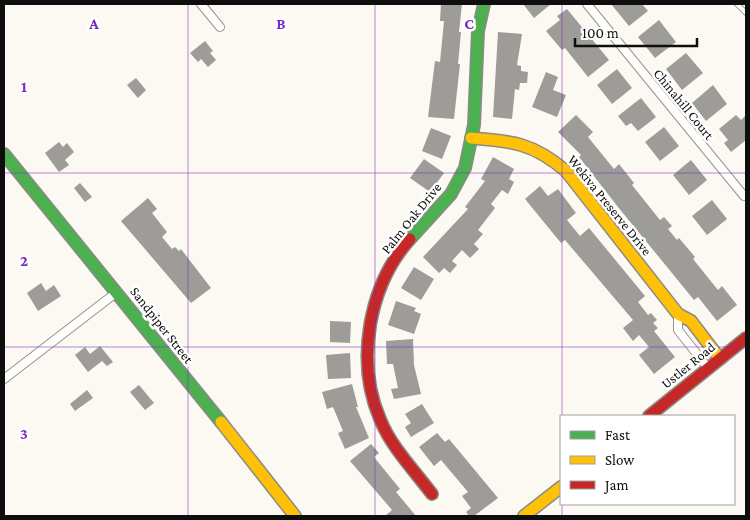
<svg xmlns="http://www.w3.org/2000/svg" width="750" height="520" viewBox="0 0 750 520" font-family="'Crimson Pro',serif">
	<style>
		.building { fill: #9e9c98 }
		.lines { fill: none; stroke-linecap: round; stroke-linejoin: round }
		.lane-casing { stroke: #959491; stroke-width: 6 }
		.street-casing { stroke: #959491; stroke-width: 10 }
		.fast-casing { stroke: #8c8a87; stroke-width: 14 }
		.slow-casing { stroke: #8c8a87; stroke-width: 14 }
		.jam-casing { stroke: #8c8a87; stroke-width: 14 }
		.lane { stroke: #fffefd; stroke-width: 4 }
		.street { stroke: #fffefd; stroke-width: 8 }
		.fast { stroke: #4caf50; stroke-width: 11 }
		.slow { stroke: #ffc107; stroke-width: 11 }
		.jam { stroke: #c62828; stroke-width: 11 }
		.grid { fill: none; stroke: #7b2cbf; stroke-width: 1; stroke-opacity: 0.55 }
		.labels { text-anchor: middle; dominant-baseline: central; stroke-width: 5; stroke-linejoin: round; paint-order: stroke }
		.street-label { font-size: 14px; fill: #0e0e0e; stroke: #fff }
		.grid-label { font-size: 16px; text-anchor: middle; font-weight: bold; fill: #7b2cbf; stroke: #fff; stroke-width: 5; stroke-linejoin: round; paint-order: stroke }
	</style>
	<rect width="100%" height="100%" fill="#fcf9f2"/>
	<!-- building -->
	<path class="building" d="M441,4H462L459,32H461L458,64H460L454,119L428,117L435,61L440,62L444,21H440Z
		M523,4H551L534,18Z
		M611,4H642L648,11L629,26Z
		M567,9L609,60L588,77L565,48L562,50L546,31L560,20L557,16Z
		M659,20L676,42L655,58L638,37Z
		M498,32L522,34L517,65L521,66V71L528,72L527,83H520L519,90L515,89L512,119L493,117Z
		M205,41L213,51L210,53L216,60L208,67L201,59L198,62L190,53Z
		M686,53L703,73L682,90L666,69Z
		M617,69L632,88L612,104L597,85Z
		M546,72L558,77L553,90L566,95L557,117L532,107Z
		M136,78L146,90L138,98L127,85Z
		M713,85L727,104L706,121L692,103Z
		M641,98L656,117L638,131L631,123L626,126L618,116Z
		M576,115L593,132L588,137L614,169L619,164L634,183L632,185L660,220L664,217L672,226L668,229L677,240L679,238L695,257L693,259L718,290L722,286L737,305L717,321L698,297L694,300L618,207L579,157L581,155L558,132Z
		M736,115L741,120L746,115V140L731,152L724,143L728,140L719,129Z
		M664,127L679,146L660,161L645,142Z
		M431,128L451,136L442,159L422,151Z
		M59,142L63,147L67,143L74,152L65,160L69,165L59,172L45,153Z
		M493,157L514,169L509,179L514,182L508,194L502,190L491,204L495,208L478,230L483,234L474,244L479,249L470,258L462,250L452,261L457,265L450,273L444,268L439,273L423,257L468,209L465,207L485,181L481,179Z
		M424,159L444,173L430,192L410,178Z
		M691,160L707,180L689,195L673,175Z
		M80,183L92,197L85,202L74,188Z
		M540,186L548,196L558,189L576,213L567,220L580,236L589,228L645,296L638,302L648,315L651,313L657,320L653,323L658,328L654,331L675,357L654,374L639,355L649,347L639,335L633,341L623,328L633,320L565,240L561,243L525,199Z
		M148,198L157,209L152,213L167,232L162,237L172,249L175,247L179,251L181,249L211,288L191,303L121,221Z
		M712,200L727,219L707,235L692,216Z
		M414,267L434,279L421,300L401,288Z
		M41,283L46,291L54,285L61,296L38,311L27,293Z
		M396,301L416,308L414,311L421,314L414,334L388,325Z
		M330,321L351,322L350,343L330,342Z
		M413,339L414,365L421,394L394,399L391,389L398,388L393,364H387L386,341Z
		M100,346L113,362L107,366L102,361L88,372L75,355L85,347L90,354Z
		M350,353L351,378L328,379L326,355Z
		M352,384L358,407H356L369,438L345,449L338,433L343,431L333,407L327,409L322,392Z
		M139,385L154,403L145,410L130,392Z
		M87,390L93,398L75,411L70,404Z
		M422,404L434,423L411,437L405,427L411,423L405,414Z
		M437,433L445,442L449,439L498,498L474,516H469L466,512L471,508L462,496L468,492L441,460L434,466L419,447Z
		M371,444L379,453L374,457L400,489L396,492L416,516H385L392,510L350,461Z"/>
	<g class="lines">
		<defs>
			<path id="lane" d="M737,4L746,13"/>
			<path id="street" d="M201,4L220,27
				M587,4L744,196
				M678,314V330L708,368
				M4,379L117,292"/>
			<path id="fast" d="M4,154L221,422
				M410,239L451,194L465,168L474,125L478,31L484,4"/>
			<path id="slow" d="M471,138C512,141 533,143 566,171L678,314L691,321L720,359
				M221,422L295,516
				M524,516L561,487"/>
			<path id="jam" d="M410,239C369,285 355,361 380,419C391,447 414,470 432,494
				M649,416L746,338"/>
		</defs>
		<!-- lane casing -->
		<use href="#lane" class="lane-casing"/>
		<!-- street casing -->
		<use href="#street" class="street-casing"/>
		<!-- fast casing -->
		<use href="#fast" class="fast-casing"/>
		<!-- slow casing -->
		<use href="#slow" class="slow-casing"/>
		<!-- jam casing -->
		<use href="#jam" class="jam-casing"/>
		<!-- lane -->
		<use href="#lane" class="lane"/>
		<!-- street -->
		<use href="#street" class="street"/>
		<!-- fast -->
		<use href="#fast" class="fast"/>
		<!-- slow -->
		<use href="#slow" class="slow"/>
		<!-- jam -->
		<use href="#jam" class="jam"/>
	</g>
	<!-- grid -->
	<path class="grid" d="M188,4V516M375,4V516M562,4V416M4,173H746M4,347H746M562,504V516"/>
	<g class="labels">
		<!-- street labels -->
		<g class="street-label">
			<text transform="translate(684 104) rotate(51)">Chinahill Court</text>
			<text transform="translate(610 205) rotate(51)">Wekiva Preserve Drive</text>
			<text transform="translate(411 218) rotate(-51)">Palm Oak Drive</text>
			<text transform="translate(162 325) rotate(52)">Sandpiper Street</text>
			<text transform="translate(688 365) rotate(-39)">Ustler Road</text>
		</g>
	</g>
	<g class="grid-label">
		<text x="94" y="29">A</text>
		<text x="281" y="29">B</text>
		<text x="469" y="29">C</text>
		<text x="24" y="92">1</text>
		<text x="24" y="266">2</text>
		<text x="24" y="439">3</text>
	</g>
	<!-- border -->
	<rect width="750" height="520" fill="none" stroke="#0e0e0e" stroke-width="10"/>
	<!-- legend -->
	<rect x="560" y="415" width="175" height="90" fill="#ffffff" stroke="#9f9f9f"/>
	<rect x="570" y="431" width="25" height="8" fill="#4caf50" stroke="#9f9f9f"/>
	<text x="605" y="440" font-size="15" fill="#0e0e0e">Fast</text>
	<rect x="570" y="456" width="25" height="8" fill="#ffc107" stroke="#9f9f9f"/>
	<text x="605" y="465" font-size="15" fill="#0e0e0e">Slow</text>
	<rect x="570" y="481" width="25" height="8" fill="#c62828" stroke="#9f9f9f"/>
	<text x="605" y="490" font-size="15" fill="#0e0e0e">Jam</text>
	<!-- scale -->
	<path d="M575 38v8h122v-8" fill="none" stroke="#0e0e0e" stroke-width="2.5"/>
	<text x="582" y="38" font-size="15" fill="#0e0e0e" stroke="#ffffff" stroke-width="4" paint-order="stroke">100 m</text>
</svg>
